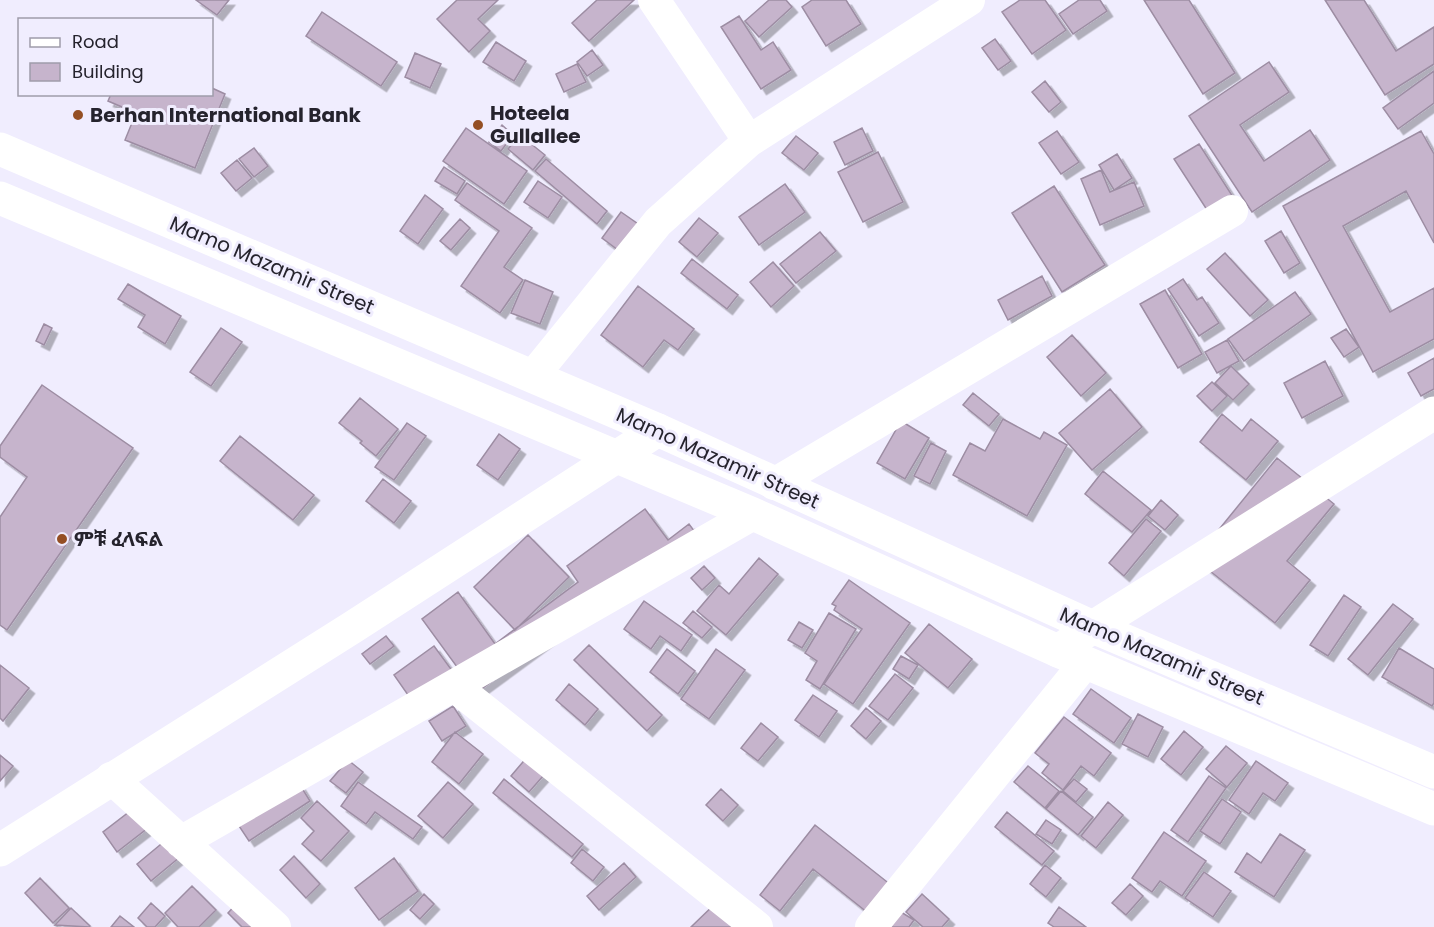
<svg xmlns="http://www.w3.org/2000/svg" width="1434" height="927" viewBox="0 0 1434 927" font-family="Poppins,'Noto Sans Ethiopic',sans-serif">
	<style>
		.building { fill: #c6b4cc; stroke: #9d8da3; stroke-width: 1.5; filter: url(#shadow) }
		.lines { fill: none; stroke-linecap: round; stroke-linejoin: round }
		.street { stroke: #fff; stroke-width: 32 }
		.secondary { stroke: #fff; stroke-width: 33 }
		.primary { stroke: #fff; stroke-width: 33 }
		.poi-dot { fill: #944f24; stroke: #f0edfe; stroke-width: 2 }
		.labels { text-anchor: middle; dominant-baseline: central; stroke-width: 6; stroke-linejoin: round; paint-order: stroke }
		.poi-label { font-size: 20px; font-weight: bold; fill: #25232d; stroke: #f0edfe; text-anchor: start }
		.street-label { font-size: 20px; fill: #25232d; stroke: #f0edfe }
	</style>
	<defs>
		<filter id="shadow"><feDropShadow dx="5.5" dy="5.5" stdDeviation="0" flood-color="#0004"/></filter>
	</defs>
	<rect width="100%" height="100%" fill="#f0edfe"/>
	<!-- building -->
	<path class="building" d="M196,0H229L217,15Z
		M457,0H498L478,19L490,31L469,52L437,19Z
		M597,0H634L589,41L572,23Z
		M769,0H786L792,7L759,37L745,21Z
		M812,0H846L861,24L826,46L802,7Z
		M1020,0H1045L1066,30L1032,54L1002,12Z
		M1079,0H1100L1107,11L1073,34L1059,14Z
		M1144,0H1189L1235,73L1203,94Z
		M1325,0H1364L1396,51L1434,27V64L1385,95Z
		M322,12L397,62L381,86L306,36Z
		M739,16L761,50L773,42L791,70L761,89L721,27Z
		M995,39L1011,61L998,70L982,48Z
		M496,42L526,61L514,81L483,62Z
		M592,50L603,65L587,76L577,62Z
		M415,53L441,64L430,88L405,77Z
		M1269,62L1289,92L1240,125L1264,161L1310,130L1330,160L1252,212L1189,116Z
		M577,64L586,82L564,92L556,74Z
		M1434,71V103L1398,129L1383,108Z
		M1045,81L1061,102L1049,112L1032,92Z
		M212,88L225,94L195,168L125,140L136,113L108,101L111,94H212Z
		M502,125L513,135L501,151L489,142Z
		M466,128L527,171L504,204L443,161Z
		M862,128L873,151L845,165L834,142Z
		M1057,131L1079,162L1061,174L1039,143Z
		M1421,131L1434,154V243L1406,191L1343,226L1390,312L1434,288V339L1373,372L1283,206Z
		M520,135L545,155L533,170L508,149Z
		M796,136L818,153L804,170L782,153Z
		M1199,144L1233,197L1209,213L1174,159Z
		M254,148L268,166L254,177L239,159Z
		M878,152L903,202L863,222L838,172Z
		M1117,154L1132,178L1114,190L1099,165Z
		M546,159L607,211L597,224L535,171Z
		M237,160L252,178L236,191L221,173Z
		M444,167L465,181L457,194L435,181Z
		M1101,170L1110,192L1134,182L1144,206L1100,225L1081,179Z
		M538,181L562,197L548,218L524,202Z
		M467,183L532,228L504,267L523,280L500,313L461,286L499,231L455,200Z
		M785,184L805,212L759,245L739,217Z
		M1054,186L1105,265L1062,292L1012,213Z
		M425,195L443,209L418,244L400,231Z
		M621,212L641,226L622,253L602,238Z
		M699,218L718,233L697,257L679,242Z
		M460,219L470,228L451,250L440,241Z
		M1281,231L1300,263L1284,273L1265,241Z
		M820,232L836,251L796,283L780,264Z
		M1225,253L1268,300L1250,316L1207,269Z
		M692,259L738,295L727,309L681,273Z
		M773,262L794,286L771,307L750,282Z
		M1042,276L1052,296L1008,320L998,300Z
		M1183,279L1197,300L1202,297L1219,323L1199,336L1168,289Z
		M525,280L553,292L540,324L511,313Z
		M128,284L181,316L165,344L138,327L145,315L118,299Z
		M638,286L694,329L678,350L664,340L643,367L601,335Z
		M1165,290L1202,354L1178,368L1140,304Z
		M1295,292L1311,314L1244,361L1228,339Z
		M44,324L52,328L44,345L36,341Z
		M221,328L242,342L211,386L190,372Z
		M1346,329L1359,347L1344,357L1331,338Z
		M1072,335L1106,373L1081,396L1047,357Z
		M1227,340L1239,361L1217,373L1205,352Z
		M1434,358V389L1421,396L1408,373Z
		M1325,361L1343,396L1302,418L1284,383Z
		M1231,366L1249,384L1233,400L1215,383Z
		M1212,382L1227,396L1212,411L1197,396Z
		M42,385L133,448L7,630L0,625V517L27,477L0,457V446Z
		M1110,389L1142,427L1092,470L1059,433Z
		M973,393L999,414L989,426L963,405Z
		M360,398L398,429L376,456L360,443L362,441L339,423Z
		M1222,414L1242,431L1251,419L1278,441L1246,480L1200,442Z
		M1003,419L1040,439L1044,432L1067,445L1027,516L953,475L970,443L985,451Z
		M901,421L929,438L905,479L877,463Z
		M407,423L426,436L394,480L375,467Z
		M499,434L520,449L498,480L477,465Z
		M240,436L314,495L293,520L220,461Z
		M931,443L946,451L930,484L914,476Z
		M1277,458L1334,504L1287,561L1310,580L1275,623L1195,559Z
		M1103,471L1151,510L1132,532L1085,494Z
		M383,479L411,501L394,523L366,501Z
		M1161,500L1178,515L1165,530L1148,516Z
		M645,509L668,540L689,524L695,532L476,693L422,619L458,592L495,644L578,582L567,566Z
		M1146,519L1161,531L1124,576L1109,563Z
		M528,535L569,577L515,630L474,587Z
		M759,558L778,574L726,635L697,611L719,585L729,594Z
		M704,566L715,578L702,590L691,578Z
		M849,580L910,623L853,704L824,684L862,629L834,610L836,606L832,604Z
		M1344,595L1361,607L1328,656L1310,645Z
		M644,601L692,635L681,651L660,636L651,649L624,629Z
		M1393,604L1413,619L1368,675L1348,659Z
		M693,611L712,627L702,638L683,623Z
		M829,613L856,629L820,689L806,680L817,661L805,653Z
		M799,622L813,630L802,648L788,640Z
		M929,624L972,659L948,688L905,653Z
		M386,636L394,646L370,664L362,654Z
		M589,645L662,715L647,731L574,660Z
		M434,646L456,676L415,705L394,675Z
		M1399,648L1434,669V703L1432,706L1382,677Z
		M667,649L695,671L678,694L650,672Z
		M716,649L745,670L709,719L681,699Z
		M901,656L918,665L909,679L893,669Z
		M0,665L29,688L3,721L0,718Z
		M895,674L913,688L888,720L869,706Z
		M569,684L598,709L585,725L556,700Z
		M1091,689L1131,718L1114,743L1073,714Z
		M813,695L837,711L819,737L795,720Z
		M453,706L466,726L442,741L429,721Z
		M866,708L881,721L866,739L851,726Z
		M1138,714L1163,727L1148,757L1122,744Z
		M1064,717L1111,753L1094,776L1081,766L1063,790L1042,773L1049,764L1035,753Z
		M761,723L778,737L758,761L741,748Z
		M1184,731L1203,747L1181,775L1161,759Z
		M455,732L483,754L459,784L432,762Z
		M539,743L558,759L529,792L511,776Z
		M1226,746L1247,763L1227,787L1206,769Z
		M0,755L13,766L0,781Z
		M348,760L363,772L346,793L330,781Z
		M1256,761L1288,783L1275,801L1263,793L1249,814L1229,800Z
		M1028,766L1059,791L1045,808L1014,782Z
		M1209,776L1226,788L1188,842L1171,830Z
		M504,779L583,844L572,857L493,793Z
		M1074,779L1087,789L1076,802L1063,791Z
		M358,782L422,827L413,839L375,812L366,824L341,806Z
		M448,782L473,804L443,838L418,816Z
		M300,785L310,801L249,841L239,826Z
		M721,789L738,805L723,821L706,805Z
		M1061,791L1093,817L1078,835L1046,809Z
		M1222,799L1241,812L1220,844L1200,831Z
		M317,801L349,831L321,861L302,844L314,831L301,818Z
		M1108,802L1123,815L1096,848L1081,836Z
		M138,805L153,824L117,852L103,832Z
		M1007,812L1054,851L1042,865L995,827Z
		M1046,820L1061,830L1052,844L1036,834Z
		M815,825L891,885L868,913L813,869L780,911L760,895Z
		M1164,832L1206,861L1182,896L1160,881L1152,892L1132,878Z
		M1280,834L1305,850L1274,897L1235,872L1247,853L1261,863Z
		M172,835L186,852L151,881L137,864Z
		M582,849L604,867L593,881L571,863Z
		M294,856L320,884L306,898L280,870Z
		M394,858L418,891L379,920L355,888Z
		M624,863L636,877L599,910L587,896Z
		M1045,865L1061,878L1046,897L1030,884Z
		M1204,872L1231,891L1213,917L1185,898Z
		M40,878L69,908L53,923L25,893Z
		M1130,884L1143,896L1126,915L1112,903Z
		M192,886L216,910L199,927H178L165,913Z
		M424,894L434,904L420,919L410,910Z
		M922,894L949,919L942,927H923L906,912Z
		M721,898L749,927H691Z
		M239,901L256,927H242L228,913Z
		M151,903L165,916L155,927H147L138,918Z
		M1059,907L1086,927H1054L1048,923Z
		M71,908L90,926L89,927L55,925Z
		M896,909L914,920L909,927H890Z
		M120,916L134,927H111Z"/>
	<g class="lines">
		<!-- street -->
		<path class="street" d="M654,0L749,141
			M533,376L658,222L749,141L969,0
			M774,484L1232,211
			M454,686L757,927
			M111,778L275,927
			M181,842L753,514
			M871,927L1085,663"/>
		<!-- secondary -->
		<path class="secondary" d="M1058,651L1093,627L1434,413
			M0,850L353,627L658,430"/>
		<!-- primary -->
		<path class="primary" d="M0,149L658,430L1093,627L1434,772
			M0,198L753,514L1058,651L1434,809"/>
	</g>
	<!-- markers -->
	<g class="poi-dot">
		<circle cx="78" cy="115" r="6"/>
		<circle cx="478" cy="125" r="6"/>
		<circle cx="62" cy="539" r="6"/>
	</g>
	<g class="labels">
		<!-- poi labels -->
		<g class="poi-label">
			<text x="490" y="113">Hoteela<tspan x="490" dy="23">Gullallee</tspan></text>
			<text x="90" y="115">Berhan International Bank</text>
			<text x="74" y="539">ምቹ ፈላፍል</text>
		</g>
		<!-- street labels -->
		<g class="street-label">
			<text transform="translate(272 265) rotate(23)">Mamo Mazamir Street</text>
			<text transform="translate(718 458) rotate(24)">Mamo Mazamir Street</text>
			<text transform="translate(1162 656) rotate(23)">Mamo Mazamir Street</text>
		</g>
	</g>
	<!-- legend -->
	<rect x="18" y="18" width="195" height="78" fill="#f0edfe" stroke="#9f9caa" stroke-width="1.5"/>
	<rect x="30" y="38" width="30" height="9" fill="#ffffff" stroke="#9f9caa" stroke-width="1.5"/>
	<text x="72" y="48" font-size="18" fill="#25232d">Road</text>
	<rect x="30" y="63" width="30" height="18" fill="#c6b4cc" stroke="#9f9caa" stroke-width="1.5"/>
	<text x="72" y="78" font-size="18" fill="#25232d">Building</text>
</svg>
